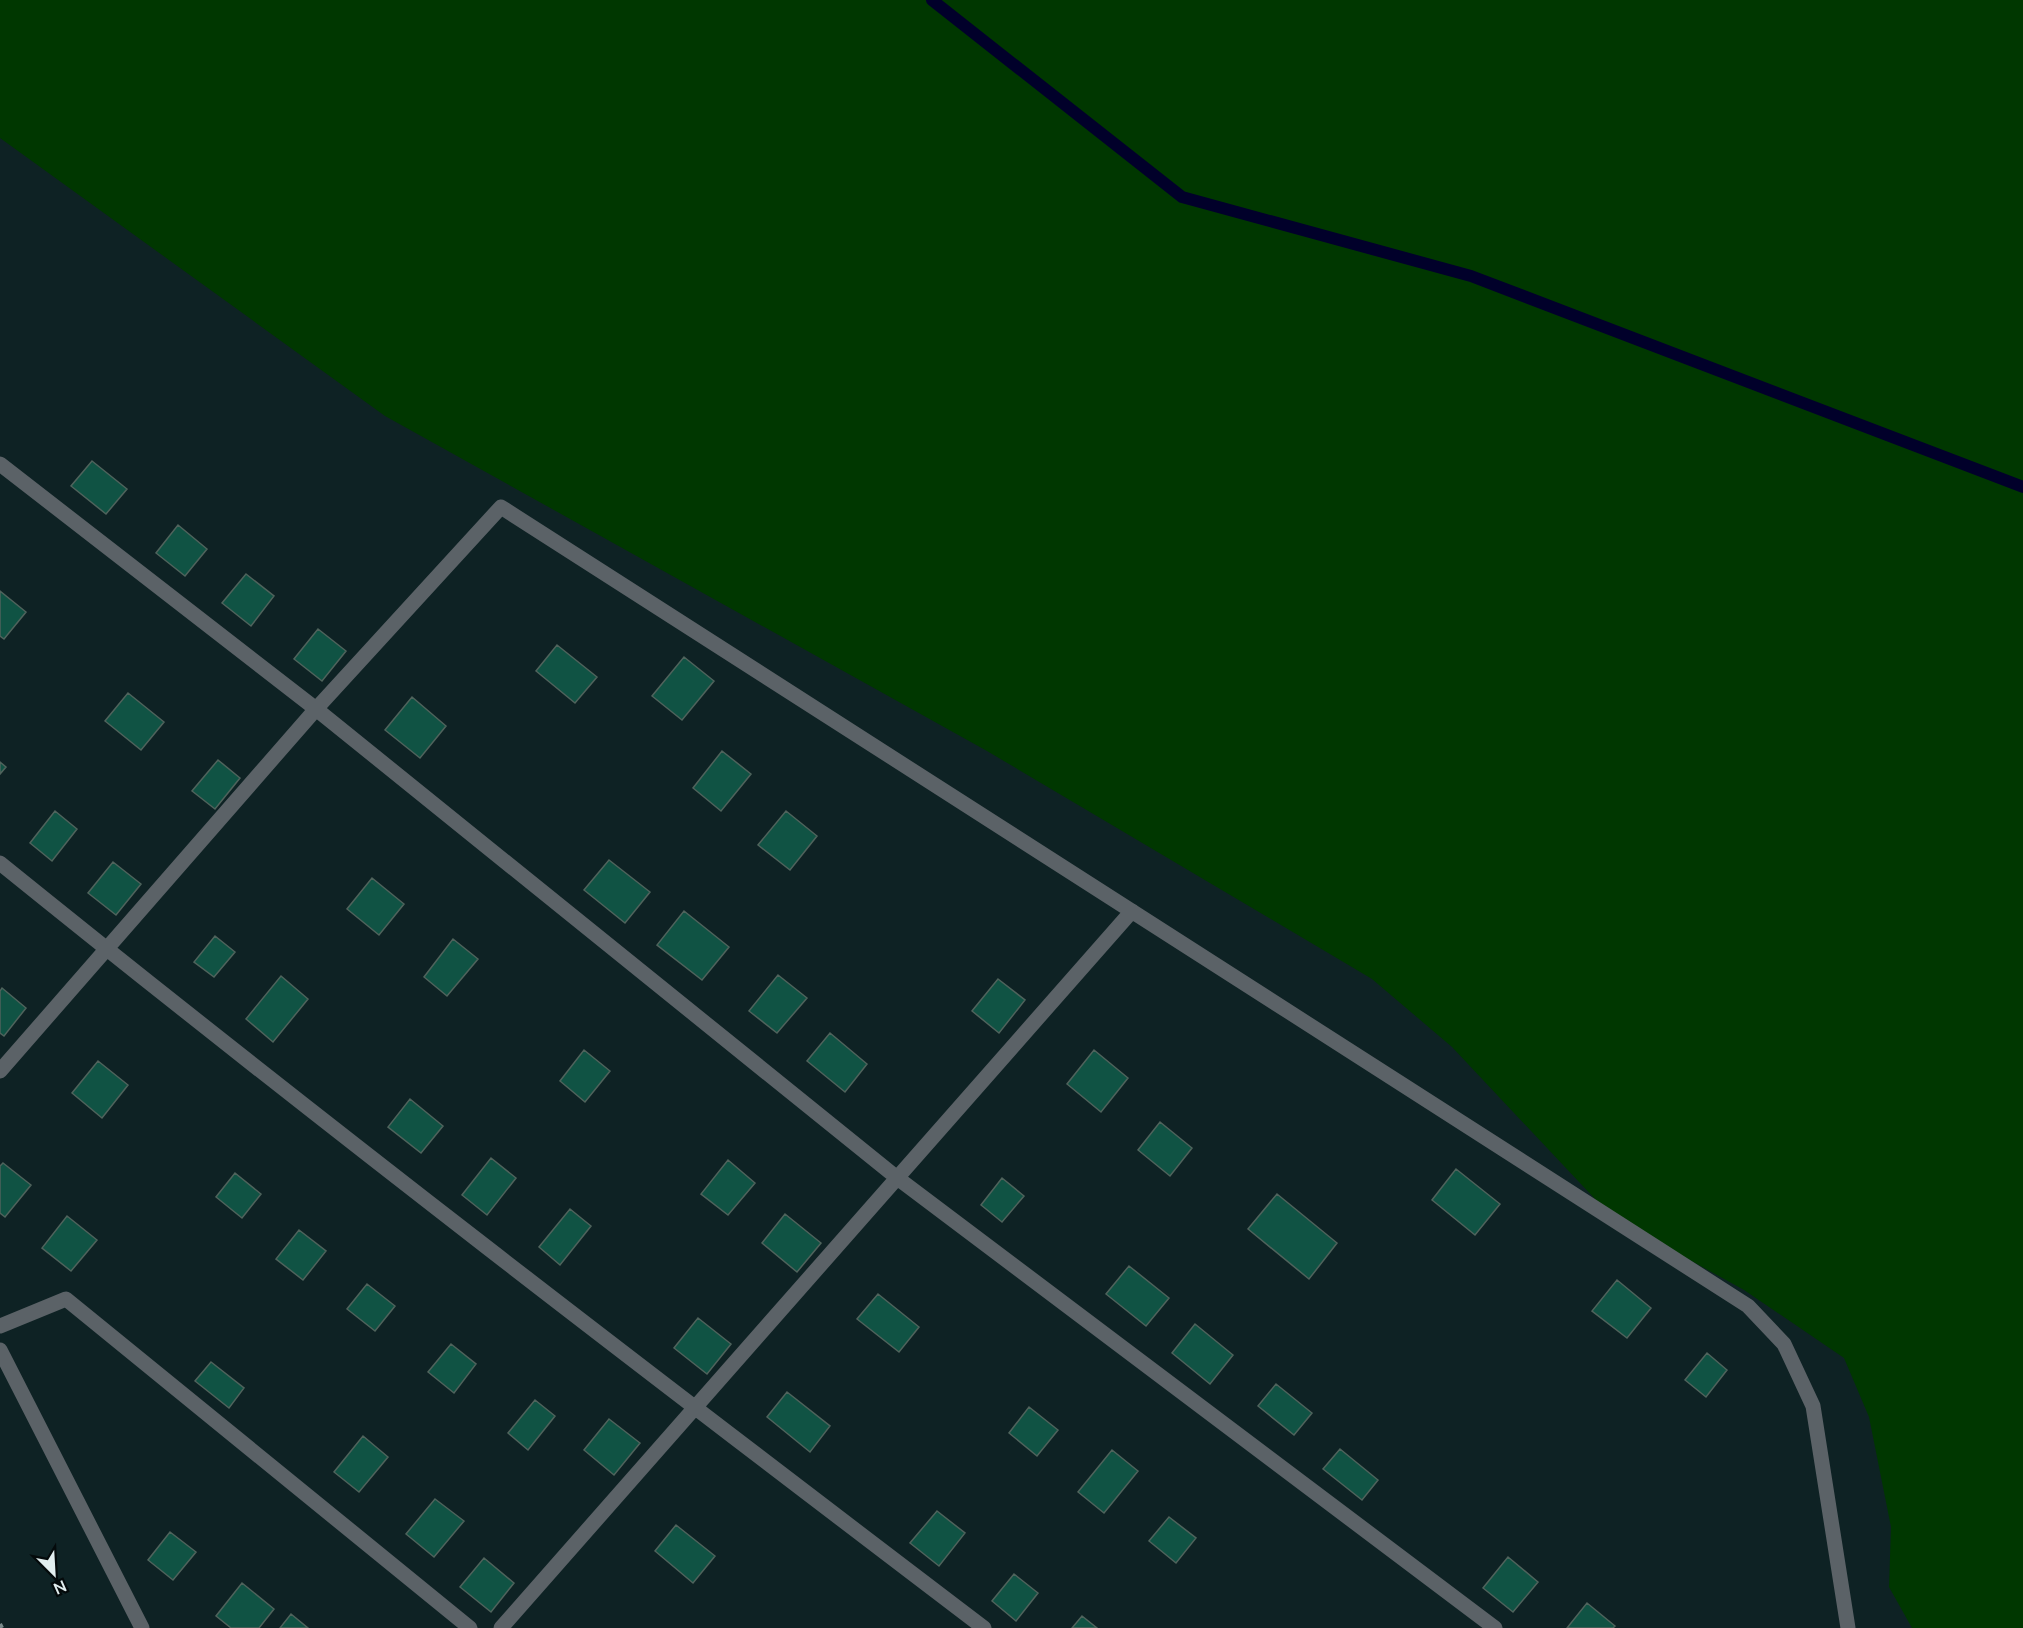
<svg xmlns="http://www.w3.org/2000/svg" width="2023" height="1628" viewBox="0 0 2023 1628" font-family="Mulish,sans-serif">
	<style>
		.green { fill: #003700 }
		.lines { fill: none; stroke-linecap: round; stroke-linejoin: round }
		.stream { stroke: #01002a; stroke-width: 12 }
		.building { fill: #105344; stroke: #4f635c; stroke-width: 1.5 }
		.path { stroke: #788889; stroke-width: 4; stroke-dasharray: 6 3; stroke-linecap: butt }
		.service { stroke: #5b6267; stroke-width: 15 }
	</style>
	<rect width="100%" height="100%" fill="#0e2224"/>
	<!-- green -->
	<path class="green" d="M0,0H2023V1628H1912L1889,1587L1891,1527L1869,1417L1844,1358L1744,1290L1612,1217L1452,1047L1372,979L987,751L385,416L0,138Z"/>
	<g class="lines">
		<!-- stream -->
		<path class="stream" d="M932,0L1182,197L1471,276L2023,487"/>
	</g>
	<!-- building -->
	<path class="building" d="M92,461L127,489L106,514L71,486Z
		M178,525L207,549L185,576L156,553Z
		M246,574L274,596L251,626L222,603Z
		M0,591L26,612L4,639L0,636Z
		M318,629L346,651L322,681L294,659Z
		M557,645L597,677L575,703L536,671Z
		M684,657L714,681L682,720L652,696Z
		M128,693L164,722L141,750L105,721Z
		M412,697L446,726L420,758L385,730Z
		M722,751L751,774L721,811L693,788Z
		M218,760L240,778L215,809L192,791Z
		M0,762L6,767L0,774Z
		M55,811L77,829L52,861L30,843Z
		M786,811L817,836L790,870L758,845Z
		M609,860L650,892L625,923L584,890Z
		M113,862L141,884L116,915L88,893Z
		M372,878L404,904L379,935L347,909Z
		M684,911L729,947L702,980L657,945Z
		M215,936L235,952L214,977L194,962Z
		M453,939L478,959L447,996L424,977Z
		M778,975L807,998L777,1033L749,1011Z
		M281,976L308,999L273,1042L246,1019Z
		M998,979L1025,1000L999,1033L972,1011Z
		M2,988L26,1008L4,1036L0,1033V991Z
		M830,1033L867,1064L845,1092L807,1061Z
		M584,1050L610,1071L585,1102L560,1081Z
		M1094,1050L1128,1078L1101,1112L1067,1084Z
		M98,1061L128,1085L102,1118L72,1093Z
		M410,1099L443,1126L421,1153L388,1127Z
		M1160,1122L1192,1148L1170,1176L1138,1150Z
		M491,1158L516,1178L487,1215L462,1195Z
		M728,1160L755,1183L728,1215L701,1194Z
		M3,1163L31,1185L5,1217L0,1213V1166Z
		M1456,1169L1500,1204L1475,1235L1432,1200Z
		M235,1173L261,1194L242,1218L216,1197Z
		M1002,1178L1024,1196L1002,1222L981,1205Z
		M1277,1194L1337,1243L1309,1279L1248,1229Z
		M570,1209L591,1226L560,1265L539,1247Z
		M785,1214L821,1243L797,1272L762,1243Z
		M67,1216L97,1240L71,1271L42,1248Z
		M299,1230L326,1251L303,1280L276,1259Z
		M1129,1266L1169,1298L1146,1326L1106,1294Z
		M1617,1280L1651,1308L1627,1338L1592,1311Z
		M367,1284L395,1306L375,1331L347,1309Z
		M878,1294L919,1327L899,1352L857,1319Z
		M698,1318L731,1344L707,1374L674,1348Z
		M1195,1324L1233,1355L1210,1384L1172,1353Z
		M451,1344L476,1364L454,1393L428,1372Z
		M1707,1353L1727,1370L1706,1397L1685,1380Z
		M211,1362L244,1388L229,1408L195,1381Z
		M1276,1384L1312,1413L1294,1435L1258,1406Z
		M787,1392L830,1426L810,1452L767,1417Z
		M535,1400L555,1416L528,1450L508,1433Z
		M1029,1407L1058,1430L1037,1456L1009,1433Z
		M609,1419L640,1443L614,1475L584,1450Z
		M363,1436L388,1457L359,1492L334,1472Z
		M1340,1449L1378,1480L1362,1500L1323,1469Z
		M1112,1450L1138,1471L1104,1513L1078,1492Z
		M435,1499L464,1521L434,1557L406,1534Z
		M937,1511L965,1533L939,1566L910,1543Z
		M1169,1517L1196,1538L1176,1563L1149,1541Z
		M676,1525L715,1556L693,1583L655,1551Z
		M170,1532L196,1552L173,1580L148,1560Z
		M1508,1557L1538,1582L1513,1612L1483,1588Z
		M484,1558L514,1583L491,1612L460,1587Z
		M1014,1574L1038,1593L1016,1621L992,1601Z
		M242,1583L274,1609L259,1628H231L216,1616Z
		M1587,1603L1615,1626L1613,1628H1567Z
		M291,1614L308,1628H280Z
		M1082,1616L1097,1628H1072Z"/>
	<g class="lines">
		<!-- path -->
		<path class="path" d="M0,1624L2,1628"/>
		<!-- service -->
		<path class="service" d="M0,464L316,709L896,1177L1495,1628
			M0,863C323,1124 654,1377 984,1628
			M0,1071L316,709L501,507L1748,1306L1784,1344L1813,1406L1848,1628
			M0,1326L66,1299L470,1628
			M0,1350L142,1628
			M501,1628L1132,911"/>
	</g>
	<!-- north arrow -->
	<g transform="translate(54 1574) rotate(156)" stroke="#040a0b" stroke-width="4.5" paint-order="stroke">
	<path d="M0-4.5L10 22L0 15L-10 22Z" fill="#e2eeef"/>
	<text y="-9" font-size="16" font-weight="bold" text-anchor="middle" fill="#e2eeef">N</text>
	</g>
</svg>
